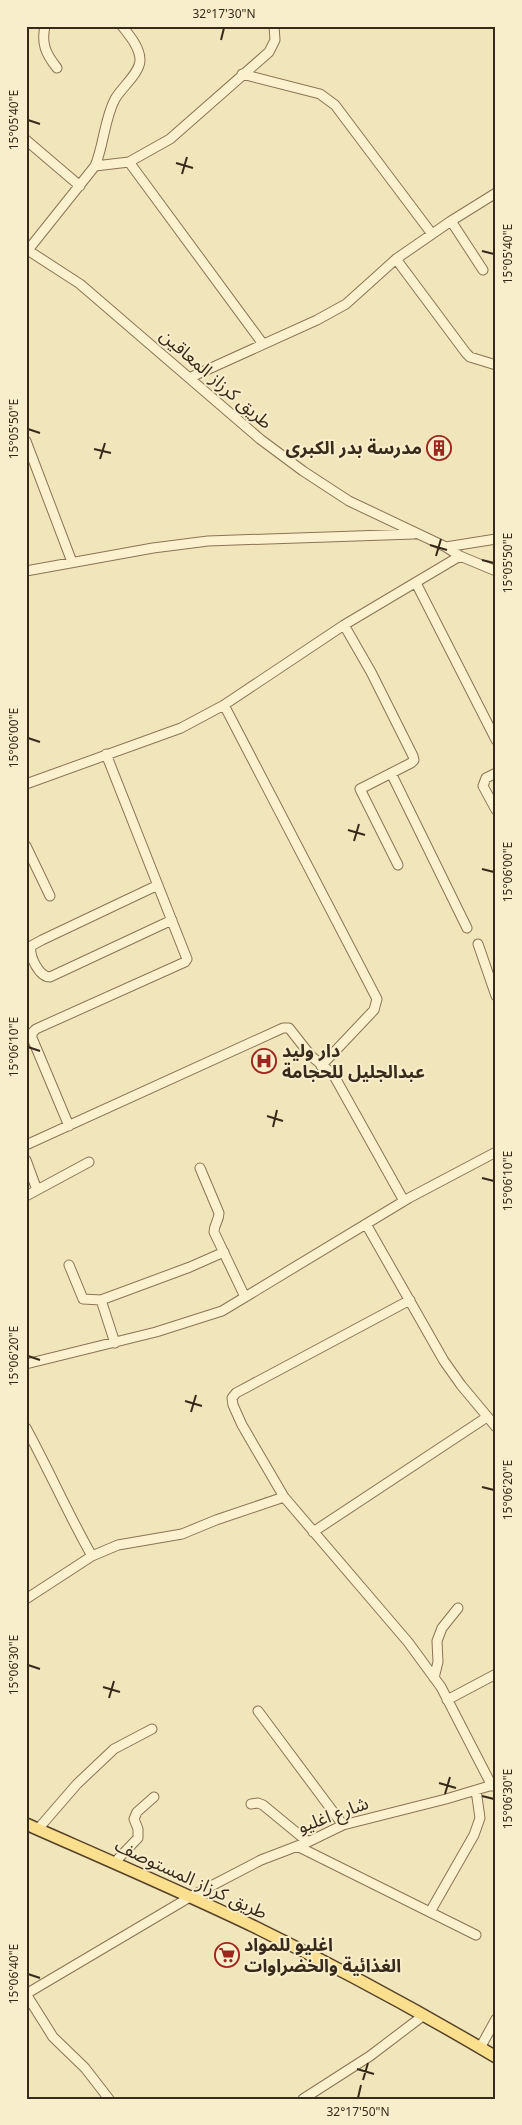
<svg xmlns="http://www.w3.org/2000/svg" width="522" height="2125" viewBox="0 0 522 2125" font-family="Georgia,'Noto Sans Arabic',serif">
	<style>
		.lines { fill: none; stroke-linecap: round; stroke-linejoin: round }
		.minor-casing { stroke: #8a7454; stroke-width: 11 }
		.major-casing { stroke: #564129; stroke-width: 14 }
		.minor { stroke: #fcf1ce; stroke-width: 9 }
		.major { stroke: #f9df8e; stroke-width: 11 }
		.ticks { fill: none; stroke: #372a1a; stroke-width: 2 }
		.labels { text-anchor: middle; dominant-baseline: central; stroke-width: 4; stroke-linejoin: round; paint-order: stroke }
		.street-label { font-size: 18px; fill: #372a1a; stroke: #f8eecb }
		.poi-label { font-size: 18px; font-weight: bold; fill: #372a1a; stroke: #f8eecb; text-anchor: start }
		.neatline { fill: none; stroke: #372a1a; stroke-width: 2 }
		.ticks-label { font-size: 12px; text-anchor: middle; fill: #372a1a }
	</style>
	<rect width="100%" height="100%" fill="#f1e5bb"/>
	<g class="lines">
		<defs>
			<path id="minor" d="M45,26C41,44 46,54 57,68
				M242,74L320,94L335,105L432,234
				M26,140L80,186
				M129,162L263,344
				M95,166L129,162L170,139L269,52L275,40L274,26
				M451,221L483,270
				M26,249L80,284L260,439L303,471L349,501L446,547L460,556L496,571
				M28,250L95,166C104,145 104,120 115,99C121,88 140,73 140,60C140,48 130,36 122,26
				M396,259L466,353L470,357L496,365
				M189,378L317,320L346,304L396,259L451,221L496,193
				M26,441L72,562
				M446,547L496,539
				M26,571L153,548L208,541L414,534
				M416,583L496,740
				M344,625L371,672L413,756L414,760L411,763L360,789L398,865
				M224,705L377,999L374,1010L321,1066
				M391,773L467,928
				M496,773L486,778L483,786L496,810
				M26,784L181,728L224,705L344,625L460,556
				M26,846L50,896
				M158,885L42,940L31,946C29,956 39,977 50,977L172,920
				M478,944L496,996
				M69,1126L32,1038V1033L36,1029L185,962L187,959L106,754
				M26,1145L283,1028H289L311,1056L333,1074L404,1201
				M26,1160L37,1190
				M200,1168L219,1213C219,1221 214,1224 214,1232L245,1297
				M26,1196L89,1162
				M366,1224L444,1361L461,1385L496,1427
				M69,1265L83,1299L101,1300L115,1343
				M101,1300L190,1267L224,1252
				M26,1364L156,1332L222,1311L409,1198L496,1152
				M26,1428C49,1470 68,1514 92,1556
				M284,1497L242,1425L233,1405L232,1398L236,1393L410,1300
				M313,1532L487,1417
				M26,1599L92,1556L118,1545L182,1534L216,1520L284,1497L408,1642L441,1687L492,1786
				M434,1678L438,1662L437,1641L442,1628L458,1608
				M447,1700L496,1674
				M258,1711L343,1825
				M251,1804L258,1803L263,1805L308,1842
				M38,1829L77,1784L114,1749L152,1729
				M297,1846L476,1935
				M115,1862L138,1838V1829L134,1819L137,1812L154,1797
				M430,1912L474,1835L480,1818L476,1790
				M26,1994L190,1897L261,1860L308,1842L343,1825L446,1799L496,1784
				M26,1994L53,2037L85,2068L109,2099
				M480,2048L496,2019
				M303,2099L370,2056L424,2015"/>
			<path id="major" d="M26,1824C103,1858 180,1891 255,1927C337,1967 417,2010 496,2057"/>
		</defs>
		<!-- minor casing -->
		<use href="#minor" class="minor-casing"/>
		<!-- major casing -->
		<use href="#major" class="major-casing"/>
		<!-- minor -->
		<use href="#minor" class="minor"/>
		<!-- major -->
		<use href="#major" class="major"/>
	</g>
	<!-- ticks -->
	<path class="ticks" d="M221,40L224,28M28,120L40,124M176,163L193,168M182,174L187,157M482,251L494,254M28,429L40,433M94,449L111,453M100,459L105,443M430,545L447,550M436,556L441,539M482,560L494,563M28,738L40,742M348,830L365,835M354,841L359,824M482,869L494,872M28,1047L40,1051M267,1116L283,1121M273,1127L277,1110M482,1178L494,1181M28,1356L40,1360M185,1401L202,1406M191,1412L196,1395M482,1487L494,1490M28,1665L40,1669M103,1687L120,1692M109,1698L114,1681M439,1783L456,1788M445,1794L450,1777M482,1796L494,1799M28,1974L40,1978M357,2069L374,2074M363,2080L368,2063M358,2098L361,2085"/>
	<!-- icons -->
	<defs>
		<symbol id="building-ring" viewBox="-11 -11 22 22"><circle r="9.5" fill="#f8eecb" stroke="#9d271f" stroke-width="1.5"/><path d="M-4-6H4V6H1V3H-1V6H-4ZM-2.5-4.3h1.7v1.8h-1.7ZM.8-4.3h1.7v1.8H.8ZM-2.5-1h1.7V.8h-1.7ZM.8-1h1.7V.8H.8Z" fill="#9d271f"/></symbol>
		<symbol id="hospital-ring" viewBox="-11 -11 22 22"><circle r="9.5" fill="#f8eecb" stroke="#9d271f" stroke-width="1.5"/><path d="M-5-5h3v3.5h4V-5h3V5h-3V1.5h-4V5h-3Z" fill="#9d271f"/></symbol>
		<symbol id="supermarket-ring" viewBox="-11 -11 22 22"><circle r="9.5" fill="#f8eecb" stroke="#9d271f" stroke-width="1.5"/><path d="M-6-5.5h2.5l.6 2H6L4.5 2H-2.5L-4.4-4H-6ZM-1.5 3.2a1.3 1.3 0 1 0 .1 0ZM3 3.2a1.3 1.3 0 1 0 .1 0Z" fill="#9d271f"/></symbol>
	</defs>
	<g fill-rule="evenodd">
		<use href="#building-ring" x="425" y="434" width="28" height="28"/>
		<use href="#hospital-ring" x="250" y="1047" width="28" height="28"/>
		<use href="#supermarket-ring" x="213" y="1941" width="28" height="28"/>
	</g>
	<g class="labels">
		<!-- street labels -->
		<g class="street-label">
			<text transform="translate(216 379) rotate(41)">طريق كرزاز المعاقين</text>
			<text transform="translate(333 1815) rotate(-20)">شارع اغليو</text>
			<text transform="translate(191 1879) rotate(25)">طريق كرزاز المستوصف</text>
		</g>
		<!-- poi labels -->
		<g class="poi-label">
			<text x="422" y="448" text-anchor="end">مدرسة بدر الكبرى</text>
			<text x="282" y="1051">دار وليد<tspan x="282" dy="21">عبدالجليل للحجامة</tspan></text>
			<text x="244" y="1945">اغليو للمواد<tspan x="244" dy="21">الغذائية والخضراوات</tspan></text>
		</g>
	</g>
	<!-- border -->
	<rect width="522" height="2125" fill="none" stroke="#f8eecb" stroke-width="55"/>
	<rect x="28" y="28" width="466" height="2070" class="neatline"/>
	<g class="ticks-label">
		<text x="224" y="18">32°17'30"N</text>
		<text transform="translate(14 120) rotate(-90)" y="4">15°05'40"E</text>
		<text transform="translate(508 254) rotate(-90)" y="4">15°05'40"E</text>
		<text transform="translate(14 429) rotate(-90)" y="4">15°05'50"E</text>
		<text transform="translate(508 563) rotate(-90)" y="4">15°05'50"E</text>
		<text transform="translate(14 738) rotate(-90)" y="4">15°06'00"E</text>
		<text transform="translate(508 872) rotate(-90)" y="4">15°06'00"E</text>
		<text transform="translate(14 1047) rotate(-90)" y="4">15°06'10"E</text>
		<text transform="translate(508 1181) rotate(-90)" y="4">15°06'10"E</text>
		<text transform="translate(14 1356) rotate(-90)" y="4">15°06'20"E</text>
		<text transform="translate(508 1490) rotate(-90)" y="4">15°06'20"E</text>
		<text transform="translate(14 1665) rotate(-90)" y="4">15°06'30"E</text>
		<text transform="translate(508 1799) rotate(-90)" y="4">15°06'30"E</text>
		<text transform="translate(14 1974) rotate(-90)" y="4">15°06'40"E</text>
		<text x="358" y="2116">32°17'50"N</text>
	</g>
</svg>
